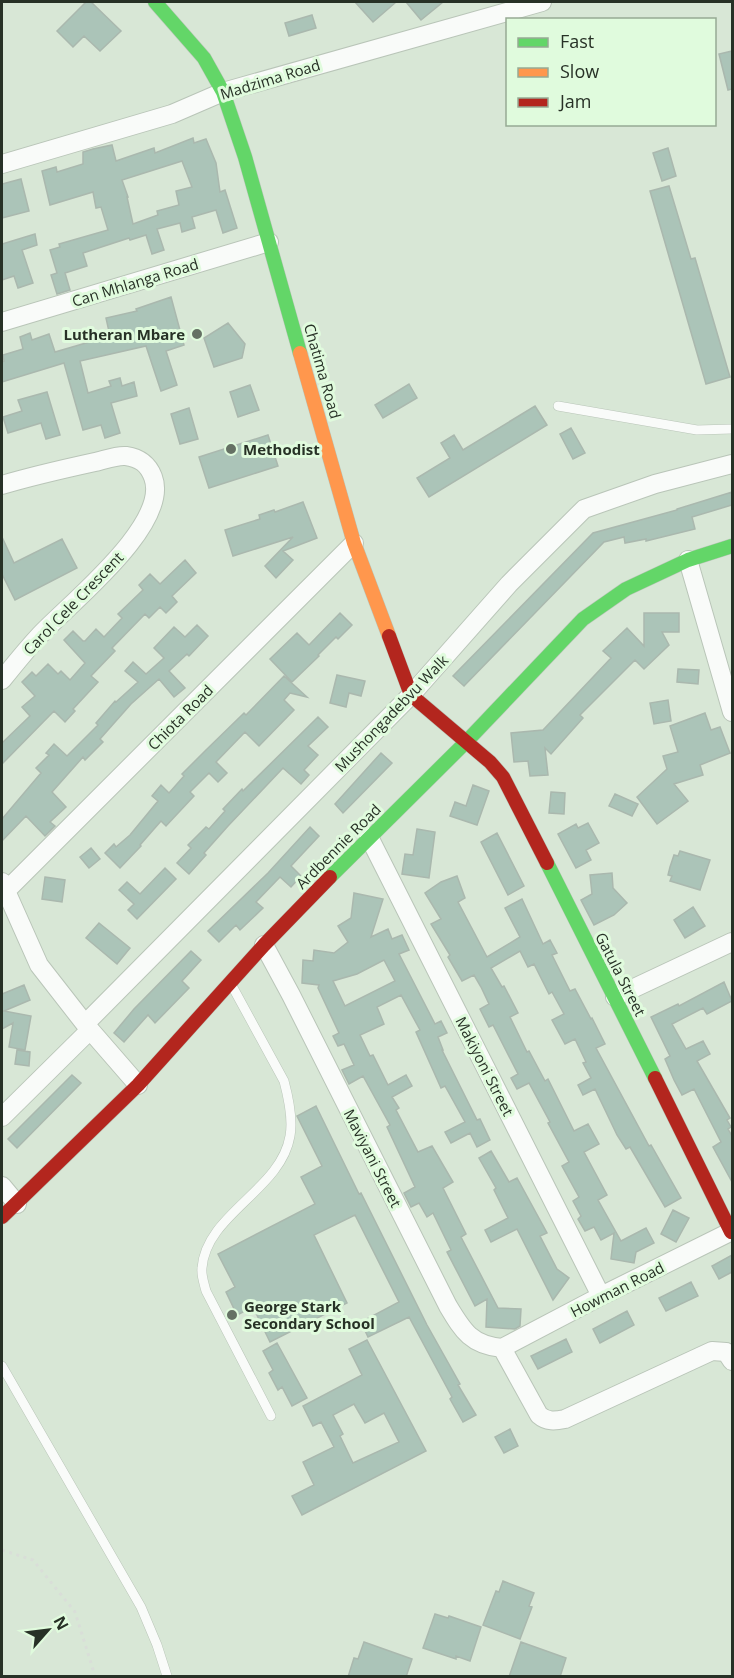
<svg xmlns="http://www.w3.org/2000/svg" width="734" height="1678" viewBox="0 0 734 1678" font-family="'Open Sans',sans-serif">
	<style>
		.building { fill: #abc4b8; stroke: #aab8ae; stroke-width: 1.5; fill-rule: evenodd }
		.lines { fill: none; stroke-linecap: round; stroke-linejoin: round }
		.lane-casing { stroke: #b9c5b8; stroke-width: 10 }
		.street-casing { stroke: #b9c5b8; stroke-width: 20 }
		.fast-casing { stroke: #b9c5b8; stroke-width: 15 }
		.slow-casing { stroke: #b9c5b8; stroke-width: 15 }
		.jam-casing { stroke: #b9c5b8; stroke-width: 15 }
		.path { stroke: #d9ded8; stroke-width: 3; stroke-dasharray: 3 4.5; stroke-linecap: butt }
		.lane { stroke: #f9fbf9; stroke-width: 9 }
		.street { stroke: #f9fbf9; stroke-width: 18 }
		.fast { stroke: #63d668; stroke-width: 14 }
		.slow { stroke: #ff974d; stroke-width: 14 }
		.jam { stroke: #b3261e; stroke-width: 14 }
		.poi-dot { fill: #657164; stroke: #e0fbdd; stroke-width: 2 }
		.labels { text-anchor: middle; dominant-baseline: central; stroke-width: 6; stroke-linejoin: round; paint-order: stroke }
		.street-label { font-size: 15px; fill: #273126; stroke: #e0fbdd }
		.poi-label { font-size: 15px; font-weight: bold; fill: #273126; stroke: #e0fbdd; text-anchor: start }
	</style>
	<rect width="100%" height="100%" fill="#d8e7d6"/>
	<!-- building -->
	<path class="building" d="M86,2H91L121,31L100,51L84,36L73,47L57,31Z
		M355,2H396L373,22Z
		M406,2H443L421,20Z
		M312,15L316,28L289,36L285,23Z
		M732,51V89L728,90L719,54Z
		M193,138L194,143L206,139L216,163L220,192L225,190L237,228L223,233L216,210L192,217L195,228L182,232L180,223L157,229L164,250L152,254L146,235L130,240L129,238L83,253L87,266L65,273L70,290L57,294L51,275L57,273L50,250L60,247L59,244L108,230L101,207L96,208L93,192L50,205L42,171L56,167L57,172L83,164V152L93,149L112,145L116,161L154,148L155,153ZM182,161L192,187L176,191L179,205L157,211L158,215L133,224L127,197H128L122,180Z
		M668,148L676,176L662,181L653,153Z
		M21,179L29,211L2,218V184Z
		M669,186L691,259L695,258L730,377L706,384L650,191Z
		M35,234L37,245L22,250L33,283L18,288L14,276L2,280V244Z
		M171,297L184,345L166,351L177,385L161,391L146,346L80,361L88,393L111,386L109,381L120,378L122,386L134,382L137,396L111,403L120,433L105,438L101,425L83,430L64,363L2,382V362L4,361L3,355L23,349L20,337L30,333L32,340L49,334L55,352L110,336L106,318L137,311L136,309Z
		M228,323L245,344L242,358L214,367L204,338Z
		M409,384L417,398L383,418L375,405Z
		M250,385L259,410L238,417L230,392Z
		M47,392L60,435L46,439L41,423L8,433L3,417L22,411L18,400Z
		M535,406L547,425L429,497L417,478L450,458L441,443L454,435L463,450Z
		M189,408L198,439L180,444L171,414Z
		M571,428L585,453L573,459L560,434Z
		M268,435L278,466L209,488L199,457Z
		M732,492V505L692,517L695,529L646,541V539L625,543L624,537L604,542L464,686L453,676L593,533L677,510V509Z
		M303,502L317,538L283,551L293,560L276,578L265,566L293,537L233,556L225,530L260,519L259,515L274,510L275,512Z
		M2,537L14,563L62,539L77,568L15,600L2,574Z
		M185,560L196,573L172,596L177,602L166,613L160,607L149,618L145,614L112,648L115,651L91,676L98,682L73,709L75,711L65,722L54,711L2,764V743L30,716L22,707L35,696L22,682L32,672L36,676L48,664L58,674L61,671L70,680L85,663L64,640L73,631L83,641H85L96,629L104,637L122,618L118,614L143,590L139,585L150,574L160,584Z
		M340,613L352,625L338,639L336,637L318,655L319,656L292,682L270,659L297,633L309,645Z
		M644,613H679V632H662L669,645L644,669L635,660L580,715L583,718L551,754L545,748L548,775L530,776L528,761L514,762L511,733L543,730L611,658L603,651L627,628L644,646Z
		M197,625L208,636L189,656L187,654L169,671L185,688L174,697L159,679L131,704L100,739L103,742L85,760L83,757L52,792L66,807L50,822L55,826L45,836L26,816L2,841V819L41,773L36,768L49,755L46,753L54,744L67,756L98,725L96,723L115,701L116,702L138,682L125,671L133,662L146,674L164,658L154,648L174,627L185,637Z
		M678,669L699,670L698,684L677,682Z
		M337,675L365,681L361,696L349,693L346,707L330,703Z
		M284,676L307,697L290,693L284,700L294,710L259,746L245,732L216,762L227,773L218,782L209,773L190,792L194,796L166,826L161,821L140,845L141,846L120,868L105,853L114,844L116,847L130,835L158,801L152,796L161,785L169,793L184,776L182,774L205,751L244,713L246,715Z
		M668,700L671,721L654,724L650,703Z
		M705,713L711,730L720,727L730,753L700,765L703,775L674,784L688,801L657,824L637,797L667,769L663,756L678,752L670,726Z
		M318,717L328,727L308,746L318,755L304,770L309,775L301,784L283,768L228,826L204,853L206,855L189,874L177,863L191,848L188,845L206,827L209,829L225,811L223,809L242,789L243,791Z
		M381,753L392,763L343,813L335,804Z
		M473,785L489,791L477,825L450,816L455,802L466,806Z
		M551,792L565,793L564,814L549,813Z
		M615,794L638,804L632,816L609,806Z
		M588,823L599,843L586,850L591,860L576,868L558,834L576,824L578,828Z
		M310,827L319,836L291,866L301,876L291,887L280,877L256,902L263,908L240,930L236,925L219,942L208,931L268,873Z
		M417,829L435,832L429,878L402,874L405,854L413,855Z
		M497,833L524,886L508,895L481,842Z
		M91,848L100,859L89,868L80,857Z
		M680,851L710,860L700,890L670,881L672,876L668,875L670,867L674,855L678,856Z
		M165,868L176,879L137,919L128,910L134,904L119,890L127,882L140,894Z
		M612,873L613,888L627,903L614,915L594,925L581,900L592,894L590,875Z
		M457,876L465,898L458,902L487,957L520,937L505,908L522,899L543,944L550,940L557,953L552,955L570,991L575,989L591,1019L592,1018L605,1044L596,1048L649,1146L651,1145L681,1198L665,1207L630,1147L626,1149L617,1135L595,1089L583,1095L578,1085L591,1078L583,1063L586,1062L575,1039L565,1044L552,1020L564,1014L552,992L549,994L534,964L528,967L520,951L491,968L502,987L504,986L518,1013L510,1017L527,1052L529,1051L545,1081L548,1079L574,1131L588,1124L599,1144L584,1152L607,1195L598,1200L621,1241L646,1228L654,1243L636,1252L634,1263L611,1259L614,1233L601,1240L594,1227L585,1231L578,1219L581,1216L573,1201L579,1197L562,1166L569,1162L548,1123L550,1122L529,1083L517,1089L511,1078L518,1074L493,1025L489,1027L480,1009L489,1004L481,987L474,975L462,981L448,957L450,955L431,924L441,919L425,893L441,882Z
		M45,877L65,880L62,902L42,899Z
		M354,893L383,899L371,937L388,929L392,939L402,935L409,950L399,954L435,1024L441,1021L447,1033L438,1037L443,1050H442L477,1120L480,1119L490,1140L477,1147L470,1133L451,1143L445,1132L465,1122L445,1086L441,1088L416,1032L420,1030L401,995L377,1007L384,1024L360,1035L370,1056L373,1055L388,1085L406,1075L412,1086L392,1097L399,1108L396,1110L418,1152L432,1146L453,1182L443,1188L466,1234L461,1237L498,1308L521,1309L520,1326L515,1329L486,1327L487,1299L475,1306L447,1252L451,1250L433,1213L427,1217L419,1203L411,1207L404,1193L415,1187L387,1127L390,1125L363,1076L349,1084L342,1070L354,1065L344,1044L338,1046L333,1036L339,1033L318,988L319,985L302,983L303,960L313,961L314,950L334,953L348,942L338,926L351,918ZM384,960L395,981L345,1006L333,981L357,974Z
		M693,907L705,926L685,938L674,920Z
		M99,923L130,948L117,964L86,938Z
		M191,951L201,960L182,981L189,988L155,1023L148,1015L124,1042L114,1033L134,1009Z
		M724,982L732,1001L707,1014L703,1008L672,1024L686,1049L703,1041L710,1054L697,1061L730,1118L727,1120L731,1127L728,1129L732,1136V1182L713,1147L721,1142L694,1089L682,1095L674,1080L665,1059L670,1056L651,1017L678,1004L679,1006Z
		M24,985L30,1000L4,1011L31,1016L25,1050L9,1047L13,1023L2,1029V994Z
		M17,1050L30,1052L29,1066L15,1064Z
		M72,1075L81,1083L17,1148L8,1139Z
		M316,1106L359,1194L361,1193L427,1325L460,1384L458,1385L476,1415L463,1422L450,1399L452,1397L409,1317L368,1337L361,1322L399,1302L355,1215L314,1235L347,1303L270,1342L253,1307L237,1315L226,1292L235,1287L218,1254L315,1204L301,1177L322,1166L297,1116Z
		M491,1151L509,1182L517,1178L547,1233L540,1236L557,1269L569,1278L553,1300L517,1229L491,1242L485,1230L508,1218L494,1190L496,1188L479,1158Z
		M673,1210L689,1218L676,1242L661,1234Z
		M732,1255V1272L719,1279L712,1266Z
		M691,1282L698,1296L666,1311L659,1298Z
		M627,1311L634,1325L600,1343L593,1329Z
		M566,1339L572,1352L538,1369L531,1356Z
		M367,1340L426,1451L302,1515L292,1496L314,1485L303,1462L334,1447L321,1422L313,1426L303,1406L362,1375L349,1349ZM354,1404L365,1423L384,1413L399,1442L353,1463L340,1436L343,1434L333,1415Z
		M277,1343L307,1398L292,1406L282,1387L278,1390L269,1373L273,1370L263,1351Z
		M510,1429L518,1446L504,1453L495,1437Z
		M503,1581L534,1593L529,1606L532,1607L520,1639L483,1625L496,1591L499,1592Z
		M435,1614L448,1618L449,1616L481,1627L470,1661L456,1656V1659L423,1648Z
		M364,1642L412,1659L406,1677H348L354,1658L358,1659Z
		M521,1642L566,1658L560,1677H509Z"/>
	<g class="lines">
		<defs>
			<path id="lane" d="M558,406L697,430L732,429
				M231,984L284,1081C288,1096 293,1120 290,1136C281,1190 206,1214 202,1268C201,1275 204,1283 206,1291L271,1416
				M2,1366L141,1607L157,1645L167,1676"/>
			<path id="street" d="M2,164L172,114L223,92L542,2
				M2,322L269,242
				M2,485C32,476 63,469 95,462C104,460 117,455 126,456C140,458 148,464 153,477C171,524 69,604 40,635C27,649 14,665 2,680
				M688,560L732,712
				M369,837L601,1296
				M2,882L39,965L85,1024L138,1085
				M6,891L354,543
				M264,945L291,995L448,1306C463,1331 471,1345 502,1348
				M615,997L732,942
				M85,1024L411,695L509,584L584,509L655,484L732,464
				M2,1117L90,1030
				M2,1186L17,1204
				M502,1348L539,1415C547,1422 555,1421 565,1419L712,1351L726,1352L732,1361
				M502,1348L601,1296L732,1231"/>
			<path id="fast" d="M155,2L204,58L223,92L245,157L300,353
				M547,863L655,1078
				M330,877L466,742L583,619L626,589L688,560L732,546"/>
			<path id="slow" d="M300,353L354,543L389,636"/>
			<path id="jam" d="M389,636L411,695L490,762L503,777L547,863
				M655,1078L731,1232
				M2,1217L138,1085L264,945L330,877"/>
		</defs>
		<!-- lane casing -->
		<use href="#lane" class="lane-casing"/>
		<!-- street casing -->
		<use href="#street" class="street-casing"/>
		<!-- fast casing -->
		<use href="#fast" class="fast-casing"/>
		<!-- slow casing -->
		<use href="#slow" class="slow-casing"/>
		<!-- jam casing -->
		<use href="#jam" class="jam-casing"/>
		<!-- path -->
		<path class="path" d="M2,1550L33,1560L75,1612L95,1676"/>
		<!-- lane -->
		<use href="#lane" class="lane"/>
		<!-- street -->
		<use href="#street" class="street"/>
		<!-- fast -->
		<use href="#fast" class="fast"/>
		<!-- slow -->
		<use href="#slow" class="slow"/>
		<!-- jam -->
		<use href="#jam" class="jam"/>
	</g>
	<!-- markers -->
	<g class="poi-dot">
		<circle cx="197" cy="334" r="6"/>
		<circle cx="231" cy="449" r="6"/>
		<circle cx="232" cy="1315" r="6"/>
	</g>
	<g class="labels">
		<!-- street labels -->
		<g class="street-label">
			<text transform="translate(270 79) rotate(-17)">Madzima Road</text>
			<text transform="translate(135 282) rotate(-17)">Can Mhlanga Road</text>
			<text transform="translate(323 371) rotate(74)">Chatima Road</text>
			<text transform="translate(73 603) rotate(-46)">Carol Cele Crescent</text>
			<text transform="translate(391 713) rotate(-46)">Mushongadebvu Walk</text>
			<text transform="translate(180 717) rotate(-45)">Chiota Road</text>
			<text transform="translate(338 846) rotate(-45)">Ardbennie Road</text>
			<text transform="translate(621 974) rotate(63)">Gatula Street</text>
			<text transform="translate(485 1066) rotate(63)">Makiyoni Street</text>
			<text transform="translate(373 1158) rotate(63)">Maviyani Street</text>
			<text transform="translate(617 1289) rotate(-27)">Howman Road</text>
		</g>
		<!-- poi labels -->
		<g class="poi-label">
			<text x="185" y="334" text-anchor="end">Lutheran Mbare</text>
			<text x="243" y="449">Methodist</text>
			<text x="244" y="1306">George Stark<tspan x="244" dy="17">Secondary School</tspan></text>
		</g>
	</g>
	<!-- border -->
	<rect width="734" height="1678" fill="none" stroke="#273126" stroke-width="6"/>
	<!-- legend -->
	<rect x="506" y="18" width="210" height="108" fill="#e0fbdd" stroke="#96aa94" stroke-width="1.5"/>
	<rect x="518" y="38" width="30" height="9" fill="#63d668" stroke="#96aa94" stroke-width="1.5"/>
	<text x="560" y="48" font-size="18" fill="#273126">Fast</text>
	<rect x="518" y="68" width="30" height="9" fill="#ff974d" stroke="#96aa94" stroke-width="1.5"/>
	<text x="560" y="78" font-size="18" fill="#273126">Slow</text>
	<rect x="518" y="98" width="30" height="9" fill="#b3261e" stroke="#96aa94" stroke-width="1.5"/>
	<text x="560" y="108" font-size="18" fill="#273126">Jam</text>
	<!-- north arrow -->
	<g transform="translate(48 1630) rotate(62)" stroke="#e0fbdd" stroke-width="4.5" paint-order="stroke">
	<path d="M0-4.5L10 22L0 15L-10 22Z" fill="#273126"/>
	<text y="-9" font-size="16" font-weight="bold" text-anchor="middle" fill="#273126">N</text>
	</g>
</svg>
